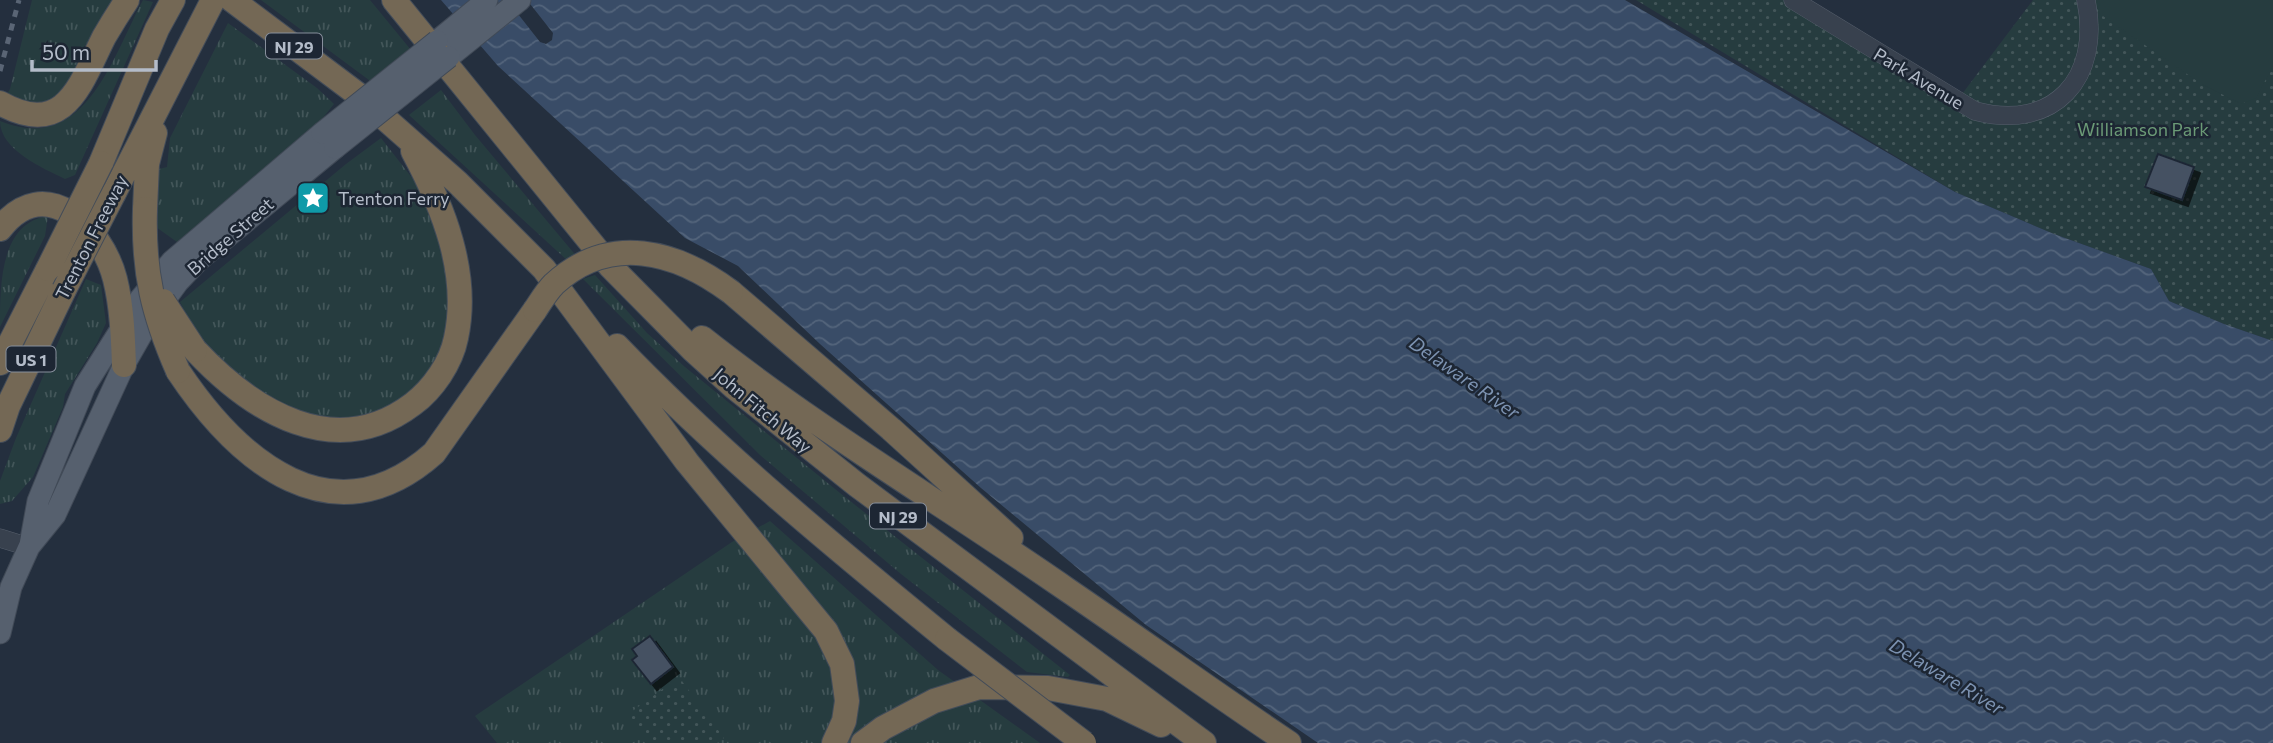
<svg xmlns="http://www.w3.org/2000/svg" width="2273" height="743" viewBox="0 0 2273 743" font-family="Commissioner,sans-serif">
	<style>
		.grass { fill: url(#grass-tufts) }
		.park { fill: url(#park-dots) }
		.pitch { fill: #263c3f }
		.water { fill: url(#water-waves) }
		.building { fill: #455162; stroke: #1f2835; stroke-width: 2; filter: url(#shadow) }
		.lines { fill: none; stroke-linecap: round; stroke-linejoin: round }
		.minor-casing { stroke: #565f6c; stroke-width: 19 }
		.major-casing { stroke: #414a57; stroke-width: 23 }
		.highway-casing { stroke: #434c59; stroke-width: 26 }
		.minor { stroke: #38414e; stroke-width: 18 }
		.major { stroke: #56606e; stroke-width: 21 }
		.highway { stroke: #746855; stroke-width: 24 }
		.rail { stroke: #5a6575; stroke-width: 5; stroke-dasharray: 7 7; stroke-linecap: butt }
		.major-bridge-casing { stroke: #414a57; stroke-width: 23; stroke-linecap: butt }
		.highway-bridge-casing { stroke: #434c59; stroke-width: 26; stroke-linecap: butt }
		.major-bridge { stroke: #56606e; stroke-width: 21 }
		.highway-bridge { stroke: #746855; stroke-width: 24 }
		.labels { text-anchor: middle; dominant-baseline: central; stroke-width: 5; stroke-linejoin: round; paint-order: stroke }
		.shield { fill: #1d2633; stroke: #878f9c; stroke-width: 2 }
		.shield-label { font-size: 16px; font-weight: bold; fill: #b4bcc9 }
		.street-label { font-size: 18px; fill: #b4bcc9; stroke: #1d2633 }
		.park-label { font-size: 18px; fill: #6b9a76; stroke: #1d2633 }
		.poi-label { font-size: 18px; fill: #b4bcc9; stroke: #1d2633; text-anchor: start }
		.water-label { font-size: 19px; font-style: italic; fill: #7c92b1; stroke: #1d2633 }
	</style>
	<defs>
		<pattern id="grass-tufts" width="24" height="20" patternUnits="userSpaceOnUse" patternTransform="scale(1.75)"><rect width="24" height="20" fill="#263c3f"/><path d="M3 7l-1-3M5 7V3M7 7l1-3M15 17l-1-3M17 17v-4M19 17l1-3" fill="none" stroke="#435659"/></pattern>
		<pattern id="park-dots" width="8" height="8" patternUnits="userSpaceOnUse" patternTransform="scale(1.75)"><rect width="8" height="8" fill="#263c3f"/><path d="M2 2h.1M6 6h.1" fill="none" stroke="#435659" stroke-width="1.8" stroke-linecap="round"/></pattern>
		<pattern id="water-waves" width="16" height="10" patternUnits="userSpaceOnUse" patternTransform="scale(1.75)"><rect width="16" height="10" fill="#394c67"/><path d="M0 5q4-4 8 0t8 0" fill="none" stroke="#53647b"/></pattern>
		<filter id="shadow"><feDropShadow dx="6" dy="6" stdDeviation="0" flood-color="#0009"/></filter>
	</defs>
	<rect width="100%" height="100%" fill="#242f3e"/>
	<!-- grass -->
	<path class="grass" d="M32,0H112L96,31L81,51L86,55L57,98L41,105L6,96L10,89Z
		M143,0L153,2L75,175L65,179C43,168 0,150 0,121C85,156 112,58 143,0Z
		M261,0H370L411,50L373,83Z
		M228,23L317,88L334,104L313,130L177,242L156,227L159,169L167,167L170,138Z
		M441,90L475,135L578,258L569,262L409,115Z
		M381,138L420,188L446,250L452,326L422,388L381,414L351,423L310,420L235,378L197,334L180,302L346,164Z
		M48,216L45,236L0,327C0,284 0,223 48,216Z
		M595,275L647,333L685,367L840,493L1070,675L1068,677L1027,672L901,574L760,455L583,279Z
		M86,279L101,285L106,323L97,343L65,394L63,407L33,477L12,501L0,504V481L16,438Z
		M770,521L938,670L1040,743H497L475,716L732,542Z"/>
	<!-- park -->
	<path class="park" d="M1636,0H1790L1956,102L2033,0H2273V341L2224,324L2169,301L2151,269L2054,234L1955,192Z
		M679,677L724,738L717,743H647L627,715Z"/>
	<!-- pitch -->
	<path class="pitch" d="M2095,0H2273V66L2256,98L2241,104L2200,83L2100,14Z"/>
	<!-- water -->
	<path class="water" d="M441,0H507L540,42L546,44L552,40L553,33L527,0H1625L1955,192L2054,234L2151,269L2169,301L2224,324L2273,341V743H1318L1146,625L981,488L820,344L738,266L685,238L498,66Z"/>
	<!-- building -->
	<path class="building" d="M2158,154L2194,167L2182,200L2145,187Z
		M650,636L673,667L651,684L632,660L637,656L632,649Z"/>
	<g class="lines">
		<defs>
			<path id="minor" d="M1793,0L1975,111C2054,132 2102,78 2086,0
				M0,538L29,547"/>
			<path id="major" d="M437,41L487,0
				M449,57L520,0
				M30,545L38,501L85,386L140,299L172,261L322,133
				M0,633L11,587L29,547L55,515L124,365L148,323L178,282L199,260L335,148"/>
			<path id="highway" d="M232,0L356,93L457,182L544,269L687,462L826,631L842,664L847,701L844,721L834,743
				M394,0L610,266L693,350L734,387L857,485L1204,743
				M0,103C65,139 80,85 104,37C111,25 119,12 127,0
				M101,163L157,29L173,0
				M114,193L213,0
				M145,209L147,164L155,133
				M0,229C45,170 102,228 115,279C122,307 123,337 124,365
				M731,292L891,429L1011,538
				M702,338C818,430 945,505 1066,589C1141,640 1214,693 1289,743
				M617,346C719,452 833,546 947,639
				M195,350C252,411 335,463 413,404C433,389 451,363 456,338C470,273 443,207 413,151
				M0,363L48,269
				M178,371C238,461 333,543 434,453L535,310
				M0,430L8,406L64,290
				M863,743L883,728L934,701L979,687L1048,688L1107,699L1161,725"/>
		</defs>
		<!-- minor casing -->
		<use href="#minor" class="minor-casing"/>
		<!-- major casing -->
		<use href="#major" class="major-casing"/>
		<!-- highway casing -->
		<use href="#highway" class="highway-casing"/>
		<!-- minor -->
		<use href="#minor" class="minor"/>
		<!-- major -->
		<use href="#major" class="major"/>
		<!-- highway -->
		<use href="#highway" class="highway"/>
		<!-- rail -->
		<path class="rail" d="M0,71L19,0"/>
		<defs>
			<path id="major-bridge" d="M322,133L437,41
				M335,148L449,57"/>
			<path id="highway-bridge" d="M145,209C143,272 153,314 178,371
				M48,269L101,163
				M64,290L114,193
				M163,301L195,350
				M535,310C541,301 547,291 554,284C610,233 676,251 731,292
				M947,639L1084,743"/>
		</defs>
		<!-- major-bridge casing -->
		<use href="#major-bridge" class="major-bridge-casing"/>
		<!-- highway-bridge casing -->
		<use href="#highway-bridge" class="highway-bridge-casing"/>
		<!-- major-bridge -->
		<use href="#major-bridge" class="major-bridge"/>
		<!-- highway-bridge -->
		<use href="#highway-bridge" class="highway-bridge"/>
	</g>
	<!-- icons -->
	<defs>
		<symbol id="sight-square" viewBox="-11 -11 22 22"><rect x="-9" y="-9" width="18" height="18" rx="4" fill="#0f9aa8" stroke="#1d2633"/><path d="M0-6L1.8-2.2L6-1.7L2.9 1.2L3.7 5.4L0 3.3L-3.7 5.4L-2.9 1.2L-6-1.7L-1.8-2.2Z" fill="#fff"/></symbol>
	</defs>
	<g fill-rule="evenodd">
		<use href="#sight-square" x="294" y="179" width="38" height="38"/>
	</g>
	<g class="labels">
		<!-- shield labels -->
		<g class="shield">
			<rect x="266" y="33.5" width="56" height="25" rx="5"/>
			<rect x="6.5" y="346.5" width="49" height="25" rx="5"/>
			<rect x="870" y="503.5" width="56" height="25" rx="5"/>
		</g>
		<g class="shield-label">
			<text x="294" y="46">NJ 29</text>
			<text x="31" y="359">US 1</text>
			<text x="898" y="516">NJ 29</text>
		</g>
		<!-- street labels -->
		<g class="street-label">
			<text transform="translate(1919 78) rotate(31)">Park Avenue</text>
			<text transform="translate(230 236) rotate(-41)">Bridge Street</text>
			<text transform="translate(91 237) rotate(-63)">Trenton Freeway</text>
			<text transform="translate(763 410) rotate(40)">John Fitch Way</text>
		</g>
		<!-- park labels -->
		<g class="park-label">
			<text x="2143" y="129">Williamson Park</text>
		</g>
		<!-- poi labels -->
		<g class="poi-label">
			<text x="338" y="198">Trenton Ferry</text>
		</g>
		<!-- water labels -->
		<g class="water-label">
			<text transform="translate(1465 377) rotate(35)">Delaware River</text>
			<text transform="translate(1947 676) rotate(31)">Delaware River</text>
		</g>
	</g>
	<!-- scale -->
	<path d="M32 60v10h124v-10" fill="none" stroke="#b4bcc9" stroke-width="3.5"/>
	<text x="42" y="60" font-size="21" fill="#b4bcc9" stroke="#1d2633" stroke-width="5" paint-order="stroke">50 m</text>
</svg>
